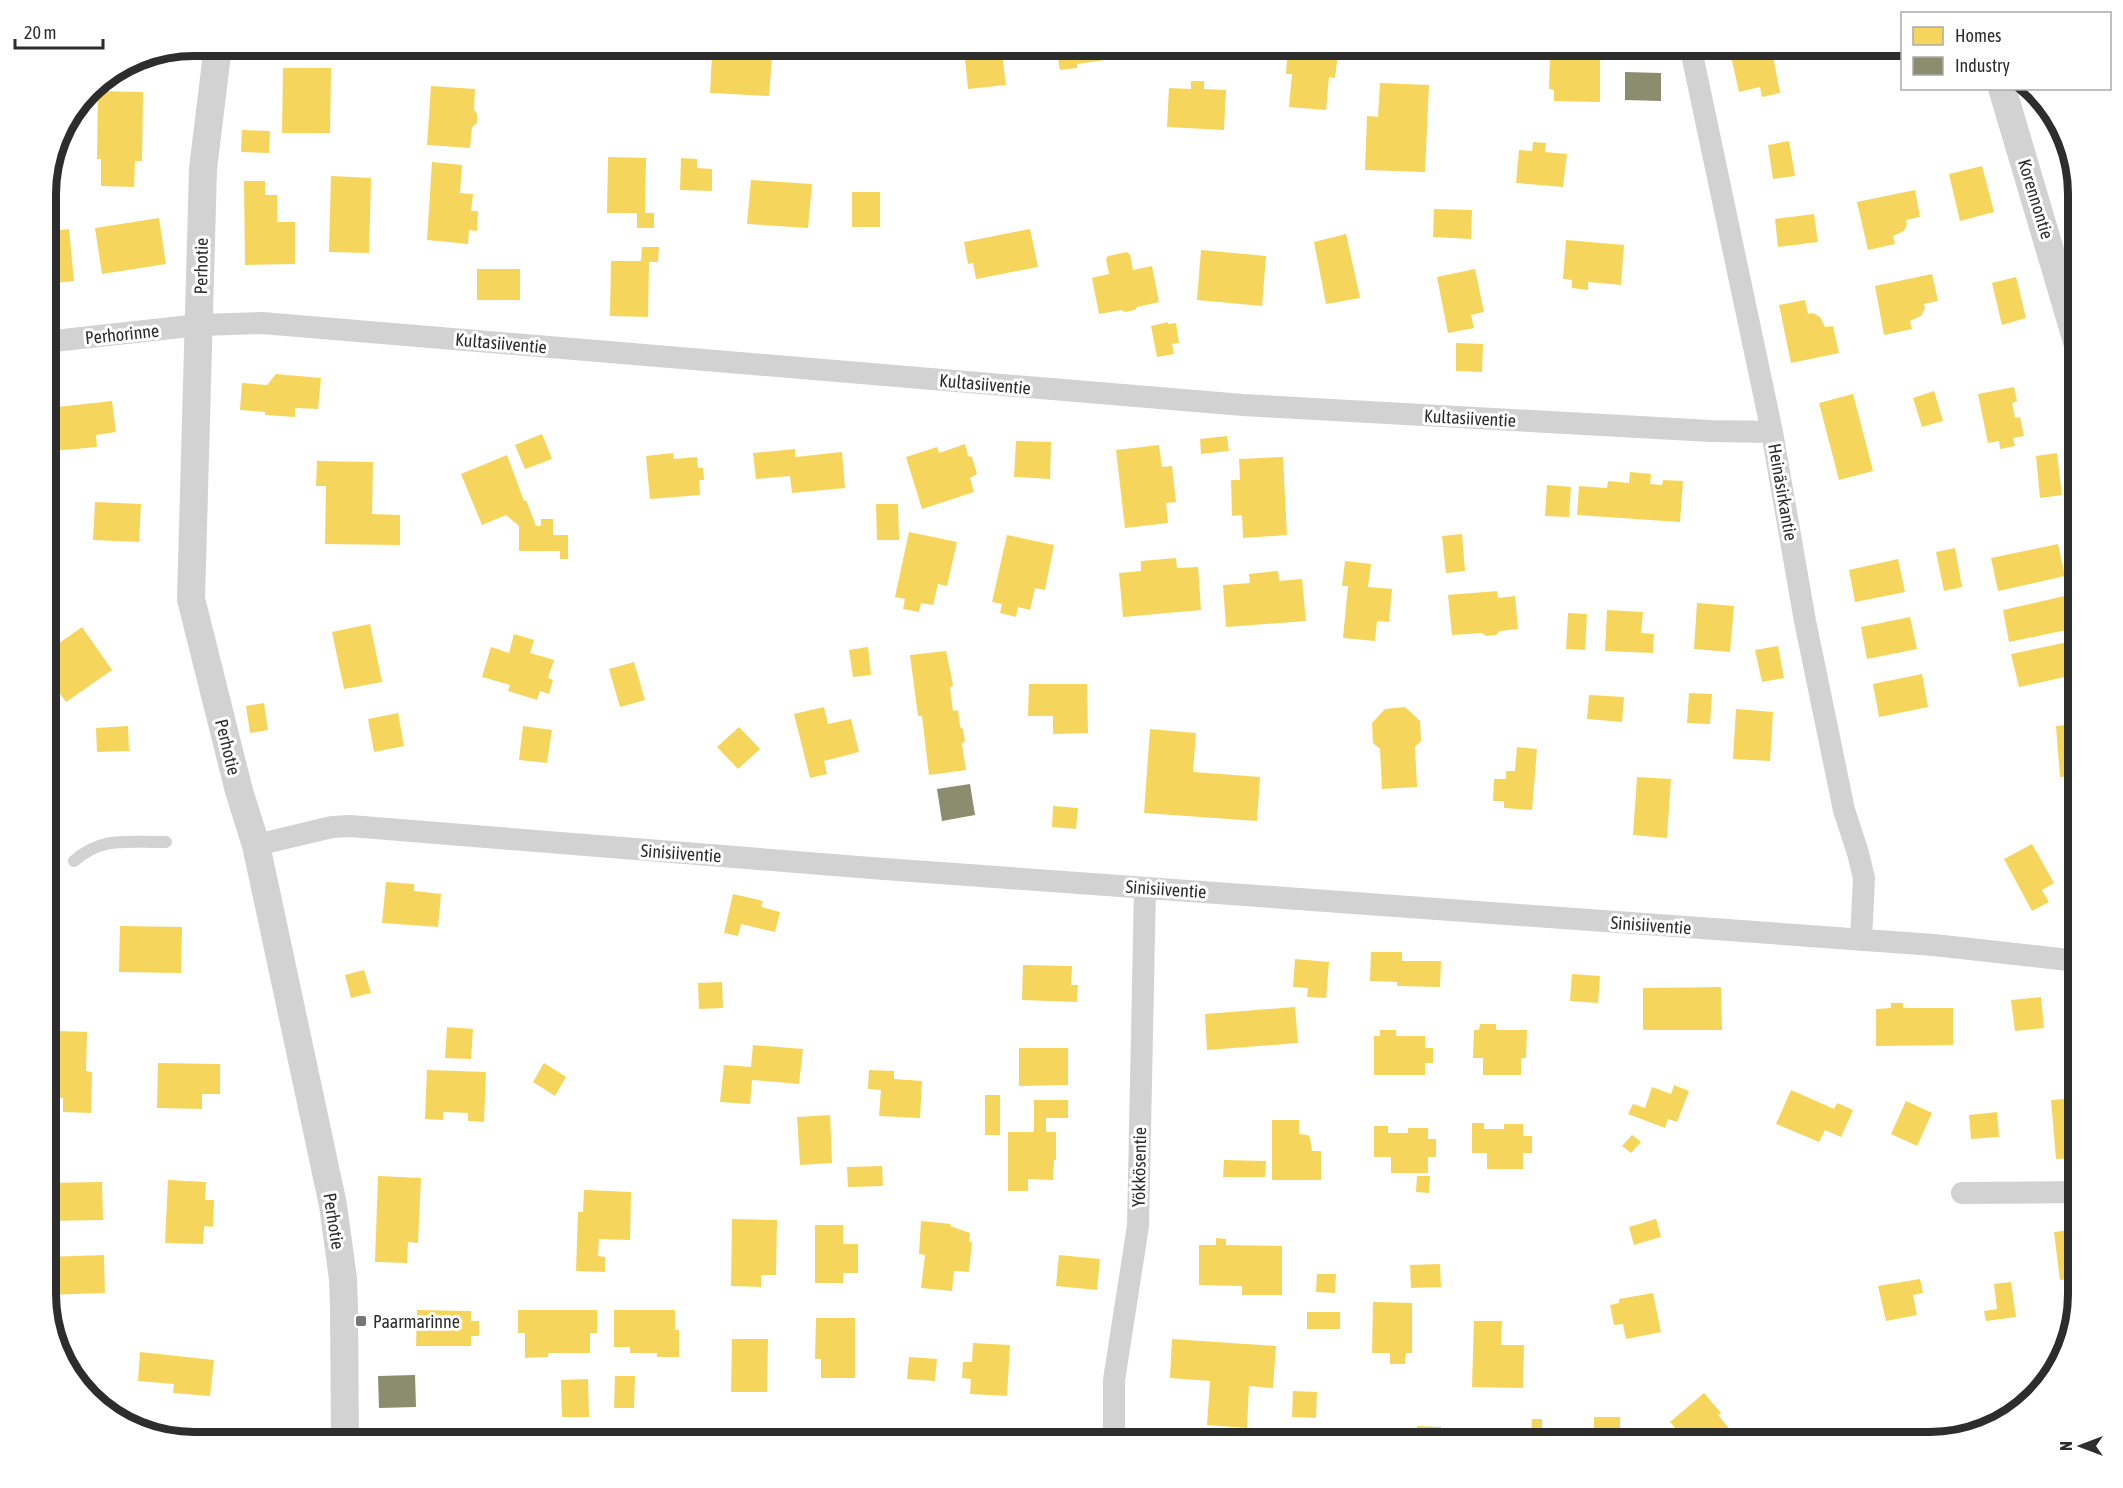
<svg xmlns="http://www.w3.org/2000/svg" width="2123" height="1488" viewBox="0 0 2123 1488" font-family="'Asap Condensed',sans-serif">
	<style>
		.homes { fill: #f6d55c }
		.industry { fill: #8c8c6e }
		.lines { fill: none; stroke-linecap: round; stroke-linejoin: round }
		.service { stroke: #d2d2d2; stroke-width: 12 }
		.minor { stroke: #d2d2d2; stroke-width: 22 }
		.tertiary { stroke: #d2d2d2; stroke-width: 28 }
		.poi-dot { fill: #767676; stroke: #fff; stroke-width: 2 }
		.labels { text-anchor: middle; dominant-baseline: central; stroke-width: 6; stroke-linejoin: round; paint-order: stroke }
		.street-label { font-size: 18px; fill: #2d2d2d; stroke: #fff }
		.poi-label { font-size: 18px; fill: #2d2d2d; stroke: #fff; text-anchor: start }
		.rim { fill: none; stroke: #2d2d2d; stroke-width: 8 }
	</style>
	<rect width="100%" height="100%" fill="#fff"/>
	<!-- homes -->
	<path class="homes" d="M839,45H857L858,55L840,57Z
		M1001,45L1006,85L968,89L964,49Z
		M1056,45H1117L1119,58L1077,64V68L1060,70Z
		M1288,45H1339L1335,78L1329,77L1326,110L1289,107L1292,74H1286Z
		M1388,45H1425L1424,57L1387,54Z
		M1739,45H1755L1758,59L1773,56L1780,93L1762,97L1760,87L1739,92L1729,47Z
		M712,54L772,57L769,96L710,93Z
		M1550,58H1600V102L1554,101V90L1549,89Z
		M283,68H331L330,133H282Z
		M1191,81H1204V89L1226,90L1224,130L1167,127L1169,88L1191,89Z
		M1380,83L1429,85L1425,172L1365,170L1367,116L1378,117Z
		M431,86L475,89L474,109L477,114V123L472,127L470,148L427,145Z
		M98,91L143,92L142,161H135L134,187L101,186V159H97Z
		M242,130L270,131L269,153L241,152Z
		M1789,141L1795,176L1773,179L1768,145Z
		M1533,142L1546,143L1545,152L1567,154L1563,187L1516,183L1519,150L1532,151Z
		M608,157L646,158L645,213H654V228H637V213H607Z
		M681,158L697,159V168L712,169V191L680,190Z
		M432,162L462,165L460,193L473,194L471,211H478L477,231L469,230L468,244L427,240Z
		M1982,166L1994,212L1960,221L1949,174Z
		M331,176L371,178L369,253L329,252Z
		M751,180L812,184L808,228L747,224Z
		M244,181H265V195H277V222H295V264L245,265Z
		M1915,190L1920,217L1906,220L1907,224L1904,231L1893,236L1895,244L1868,250L1857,202Z
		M852,192H880V227H852Z
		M1434,209L1472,210L1471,239L1433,237Z
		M1814,214L1818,242L1778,247L1775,219Z
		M159,218L166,264L102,274L95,228Z
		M69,229L74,281L45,284V232Z
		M1030,229L1038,267L976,279L973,263L968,264L964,242Z
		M1346,234L1360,298L1326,304L1314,242Z
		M1566,240L1624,245L1621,285L1588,282V290L1572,288V280L1563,279Z
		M642,247H659L658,262H649L648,317L610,316L611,261H641Z
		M1201,250L1266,256L1262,306L1197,300Z
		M1127,252L1130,255L1133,270L1152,266L1159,302L1137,307L1135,310L1125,312L1121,310L1099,314L1092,278L1109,274L1106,259L1108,256Z
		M477,269H520V300H477Z
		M1475,269L1484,312L1471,315L1474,328L1448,333L1437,277Z
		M1932,274L1938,301L1924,304L1925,308L1921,316L1910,321L1912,329L1884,335L1875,286Z
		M2016,277L2026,318L2002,325L1992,283Z
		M1805,300L1808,314L1813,313L1820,317L1825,327L1833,326L1839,353L1791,363L1779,305Z
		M1168,322V324L1176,323L1179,343L1172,344L1174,354L1157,357L1151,326Z
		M1456,343L1483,344L1482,372L1456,371Z
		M276,374L321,378L318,409L295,408V417L265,415V412L240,410L242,383L267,385Z
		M2014,387L2017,401L2012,403L2015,418L2020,417L2024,436L2013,438L2015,446L2000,449L1999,441L1988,443L1978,394Z
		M1934,391L1943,421L1922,427L1913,398Z
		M1853,394L1873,471L1839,480L1819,403Z
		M112,401L116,432L96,435L97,447L53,451L52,439L59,438L57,420L49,421L48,408Z
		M542,434L552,459L525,469L515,445Z
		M1227,436L1229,451L1201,454L1200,439Z
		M1016,441L1051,442L1050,479L1014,477Z
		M965,444L968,456L972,457L977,474L970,478L974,492L922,509L906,457L937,447L939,453Z
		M1159,445L1162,467L1172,466L1176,502L1166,503L1168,523L1125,528L1116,450Z
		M795,449V457L842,452L845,488L792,493L790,476L756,479L753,453Z
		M673,453L674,459L697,457L698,468H703L704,480H699L700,495L650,499L646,456Z
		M2057,453L2062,495L2040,498L2036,456Z
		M507,455L524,501L526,500L536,526H541V519H553V535H568V559H560V551H519V526L506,515L482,525L461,474Z
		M1283,457L1287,535L1243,538L1242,515L1232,516L1231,480H1240L1239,459Z
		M317,461L373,462L372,514L400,515V545L325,544L326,486H316Z
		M1630,472L1651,474L1650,484L1662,485L1663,480L1683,481L1680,522L1577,515L1579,486L1607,488L1608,481L1629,483Z
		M1547,485L1571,487L1569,517L1545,516Z
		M95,502L141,504L139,542L93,540Z
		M876,504H898L899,540H877Z
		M909,532L957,542L947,586L938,584L933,605L921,603L919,612L903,609L905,599L895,597Z
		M1462,534L1465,571L1446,573L1442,536Z
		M1007,535L1054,545L1045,590L1035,588L1030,610L1018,607L1016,617L1000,613L1002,604L992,602Z
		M2058,544L2065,576L1998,591L1991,558Z
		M1955,548L1962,587L1944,591L1936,552Z
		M1176,558L1177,568L1198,567L1201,610L1123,617L1119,573L1141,571V561Z
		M1898,559L1905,592L1855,602L1849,570Z
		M1345,561L1371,564L1368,587L1392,589L1389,622L1377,621L1375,641L1343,638L1348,586H1342Z
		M1278,571L1279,581L1302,579L1306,621L1226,627L1223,585L1250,583L1249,574Z
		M1497,591L1498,598L1515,596L1518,629L1500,631L1496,635L1486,636L1482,633L1452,635L1448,595Z
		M2069,595L2076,628L2009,642L2003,610Z
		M1697,603L1734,606L1730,652L1694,649Z
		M1607,610L1643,612L1641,633L1654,634L1653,653L1605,651Z
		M1568,613L1587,614L1585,650L1566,649Z
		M1910,617L1917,649L1867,659L1861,627Z
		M370,624L382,682L344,689L332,632Z
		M82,627L112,670L66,702L45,673V653Z
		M514,634L534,640L530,653L554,660L548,678L553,680L549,694L540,691L537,700L508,691L510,685L482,677L491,647L509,653Z
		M2078,640V674L2019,687L2011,654Z
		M1778,646L1784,678L1762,682L1755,650Z
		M868,647L871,675L853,677L849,650Z
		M946,651L953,685L950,688L953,711L958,710L960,727L963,729L965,741L962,744L966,770L929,775L922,716H918L910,655Z
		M634,662L645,700L620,707L609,669Z
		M1922,674L1928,707L1879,717L1873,684Z
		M1029,684H1087L1088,733L1053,734V716H1028Z
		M1689,693L1712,694L1710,724L1687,723Z
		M1589,695L1624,697L1622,722L1587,719Z
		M264,703L268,730L250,733L246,706Z
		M824,707L828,724L851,719L859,752L824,761L827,774L810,778L794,714Z
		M1405,707L1420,721L1421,741L1415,747L1417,787L1382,789L1380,749L1373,743L1372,723L1385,709Z
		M1736,709L1773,712L1770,761L1733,759Z
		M398,713L404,746L374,752L368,719Z
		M2078,724V775L2060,777L2056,726Z
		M128,726L129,751L97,752L96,728Z
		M523,726L552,730L547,763L519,760Z
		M739,727L760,749L738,769L717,747Z
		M1150,729L1196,733L1193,772L1260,777L1257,821L1144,813Z
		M1517,747L1537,749L1532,810L1504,808V801H1493L1494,779H1506V771H1515Z
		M1637,777L1671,779L1667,838L1633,835Z
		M1053,806L1078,808L1076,829L1052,827Z
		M2069,810H2078V841H2069Z
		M2032,844L2054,883L2042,890L2049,902L2032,911L2004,859Z
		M386,882L414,884V891L441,894L438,927L382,923Z
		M733,894L763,901L761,907L780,912L775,932L741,924L738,936L724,933Z
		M45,923H53L52,951H45Z
		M120,926L182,927L181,973L119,972Z
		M1371,952H1402V961H1441L1440,987L1397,986V982L1370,981Z
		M1295,959L1329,962L1326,998L1307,997L1308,988L1293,987Z
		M1023,965L1072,966L1071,985H1078L1077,1002L1022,1000Z
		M364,970L371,993L351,998L345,975Z
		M1572,974L1600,976L1598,1003L1570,1001Z
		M722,982L723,1008L699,1009L698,983Z
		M1721,987L1722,1030H1643V988Z
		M2041,997L2044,1028L2015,1031L2011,1000Z
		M1891,1003H1903V1008H1953V1045L1876,1046V1009L1891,1008Z
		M1295,1007L1298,1043L1207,1050L1205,1014Z
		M1480,1024H1496V1030H1527L1526,1058H1521V1075H1483V1058H1473L1474,1030H1479Z
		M447,1027L473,1029L471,1059L445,1058Z
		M1380,1030H1396V1036H1425V1048H1433V1063H1425V1075H1374V1036H1380Z
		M58,1031L87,1032L86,1071L92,1072L91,1113L63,1112V1098H55L56,1072H49L50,1044H58Z
		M753,1045L803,1049L799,1084L752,1080L750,1104L720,1102L724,1065L751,1067Z
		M1019,1048H1068V1085L1019,1086Z
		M158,1063L220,1064V1094H202V1109L157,1108Z
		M544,1063L566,1077L555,1096L533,1082Z
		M427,1070L486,1072L484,1122L468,1121V1113L443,1112V1120L425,1119Z
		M869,1070L894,1071V1079L922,1081L920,1118L879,1116L881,1090L868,1089Z
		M1674,1085L1689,1091L1677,1122L1668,1119L1665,1128L1628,1114L1633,1104L1645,1108L1652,1087L1671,1094Z
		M1791,1090L1834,1109L1837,1103L1853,1110L1841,1137L1825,1130L1819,1142L1776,1124Z
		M985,1095H1000V1135H985Z
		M2078,1098V1158L2056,1159L2051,1100Z
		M1034,1100H1068V1118H1046V1132H1056V1160H1054L1053,1180L1028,1179V1191H1008V1132H1034Z
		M1906,1101L1932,1113L1917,1146L1891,1134Z
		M1997,1112L1999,1137L1971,1139L1969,1115Z
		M830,1115L832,1163L800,1165L797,1117Z
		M1272,1120H1299V1134L1308,1135L1310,1138L1312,1151H1321V1180H1272Z
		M1472,1123H1484V1129H1504V1124H1523V1136H1532V1153H1523V1169H1487V1153H1472Z
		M1374,1126H1388V1133H1408V1128H1428V1139H1436V1157H1428V1173H1391V1157H1374Z
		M1632,1135L1641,1142L1631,1153L1622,1146Z
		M1224,1160L1266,1161L1265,1177H1223Z
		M882,1166L883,1186L848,1187L847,1167Z
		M378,1176L421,1178L418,1243L408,1242L407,1263L375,1262Z
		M1417,1176H1430L1429,1193L1416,1192Z
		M168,1180L206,1182L205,1200H214L213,1227L204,1226L203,1244L165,1243Z
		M102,1182L103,1220L45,1221V1183Z
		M584,1190L631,1192L630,1240L599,1239L598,1256L605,1257V1272L576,1271L578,1212H583Z
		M732,1219L777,1220L776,1275H761V1287L731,1286Z
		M1656,1219L1661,1237L1634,1245L1629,1227Z
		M921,1221L951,1224L950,1226L970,1233L969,1242H972L969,1272L954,1271L952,1291L921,1288L925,1255L919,1254Z
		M815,1225H843V1244H858V1273H843V1283H815Z
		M2078,1229V1278L2060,1280L2054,1232Z
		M1216,1238L1226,1239V1245L1282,1246V1295H1242V1286L1199,1285V1245H1216Z
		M104,1255L105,1293L45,1295V1257Z
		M1059,1255L1100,1259L1097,1290L1056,1286Z
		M1440,1264L1441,1287L1411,1288L1410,1265Z
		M1317,1274H1336L1335,1293L1316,1292Z
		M1920,1279L1923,1293L1913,1295L1917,1315L1886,1321L1878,1286Z
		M2011,1282L2016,1317L1986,1321L1984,1311L1997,1309L1994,1284Z
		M1653,1293L1661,1332L1626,1339L1623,1324L1614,1325L1610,1305L1619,1303V1299Z
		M1373,1302L1412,1303V1353H1406L1405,1364H1390V1353H1372Z
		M417,1310L471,1311V1321H479V1336H471V1346H416Z
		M518,1310H597V1333H590V1353H548V1357L525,1358V1333H518Z
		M614,1310H675V1330H679V1357H657V1353H630V1347H614Z
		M1307,1312H1340V1329H1307Z
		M816,1318H855V1378H821V1359H815Z
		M1474,1321H1502L1501,1345H1524L1523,1388L1472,1387Z
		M732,1339H768L767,1392H731Z
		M1172,1339L1276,1346L1273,1388L1249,1386L1247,1428L1207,1425L1210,1381L1170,1378Z
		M973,1343L1010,1345L1007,1396L970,1394L971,1379L962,1378L963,1362H972Z
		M140,1352L214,1360L210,1396L173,1393L174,1384L138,1381Z
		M909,1357L937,1359L935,1381L907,1379Z
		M615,1376H635L634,1408H614Z
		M588,1379L589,1417H562L561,1380Z
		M1293,1391L1317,1392L1316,1418L1292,1417Z
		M1704,1393L1721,1413L1718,1415L1741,1443H1677L1674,1440L1680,1434L1670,1422Z
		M1594,1417H1620V1443H1605V1435L1594,1434Z
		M1532,1419H1542V1443H1504V1432H1531Z
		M1417,1426L1441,1427L1440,1443H1416Z"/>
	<!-- industry -->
	<path class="industry" d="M1625,72L1661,73V101L1625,100Z
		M970,784L975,815L942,821L937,789Z
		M415,1375L416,1407L379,1408L378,1376Z"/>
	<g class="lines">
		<!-- service -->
		<path class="service" d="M74,861C104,835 130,843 166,842"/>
		<!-- minor -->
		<path class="minor" d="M1690,45L1772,432L1805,621L1844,810L1858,853L1864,878L1861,940
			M45,342L199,325L262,323L1243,405L1711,431L1772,432
			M256,845L332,827L350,826L871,868L1934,945L2078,961
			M1962,1193L2078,1192
			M703,1441L728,1443
			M1114,1443V1380L1138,1226L1145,888"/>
		<!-- tertiary -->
		<path class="tertiary" d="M220,45L217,54L203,169L191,599L239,791L256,845L333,1205L343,1279L344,1307L345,1443
			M2002,88L2078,345"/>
	</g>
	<!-- markers -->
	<rect class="poi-dot" x="355" y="1315" width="12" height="12" rx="3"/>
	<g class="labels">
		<!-- street labels -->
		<g class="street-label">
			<text transform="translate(2036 199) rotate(73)">Korennontie</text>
			<text transform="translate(201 266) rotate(-89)">Perhotie</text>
			<text transform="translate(122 334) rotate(-6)">Perhorinne</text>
			<text transform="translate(501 343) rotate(5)">Kultasiiventie</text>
			<text transform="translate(985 384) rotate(5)">Kultasiiventie</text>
			<text transform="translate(1470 418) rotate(3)">Kultasiiventie</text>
			<text transform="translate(1783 492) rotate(80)">Heinäsirkantie</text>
			<text transform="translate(228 747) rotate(76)">Perhotie</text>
			<text transform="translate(681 853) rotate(4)">Sinisiiventie</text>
			<text transform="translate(1166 889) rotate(4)">Sinisiiventie</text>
			<text transform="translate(1651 925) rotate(4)">Sinisiiventie</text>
			<text transform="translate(1139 1167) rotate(-89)">Yökkösentie</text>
			<text transform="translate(334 1221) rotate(81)">Perhotie</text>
		</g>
		<!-- poi labels -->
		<g class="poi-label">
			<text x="373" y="1321">Paarmarinne</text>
		</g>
	</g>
	<!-- crop -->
	<path d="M0 0H2123V1488H0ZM194 56H1930A138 138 0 0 1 2068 194V1294A138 138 0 0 1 1930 1432H194A138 138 0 0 1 56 1294V194A138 138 0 0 1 194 56Z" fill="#fff" fill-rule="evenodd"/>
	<path class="rim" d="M194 56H1930A138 138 0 0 1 2068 194V1294A138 138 0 0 1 1930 1432H194A138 138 0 0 1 56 1294V194A138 138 0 0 1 194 56Z"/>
	<!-- legend -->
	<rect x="1901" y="12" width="210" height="78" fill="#ffffff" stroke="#ababab" stroke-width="1.5"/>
	<rect x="1913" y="27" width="30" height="18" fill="#f6d55c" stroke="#ababab" stroke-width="1.5"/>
	<text x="1955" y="42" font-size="18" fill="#2d2d2d">Homes</text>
	<rect x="1913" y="57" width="30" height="18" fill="#8c8c6e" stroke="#ababab" stroke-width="1.5"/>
	<text x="1955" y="72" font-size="18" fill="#2d2d2d">Industry</text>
	<!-- north arrow -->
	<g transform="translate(2081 1446) rotate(270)" stroke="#ffffff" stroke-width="4.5" paint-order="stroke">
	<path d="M0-4.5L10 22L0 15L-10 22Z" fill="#2d2d2d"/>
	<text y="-9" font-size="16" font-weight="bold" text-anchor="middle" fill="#2d2d2d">N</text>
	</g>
	<!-- scale -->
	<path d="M15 39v9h88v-9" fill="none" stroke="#2d2d2d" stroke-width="3"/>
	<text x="24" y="39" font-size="18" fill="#2d2d2d" stroke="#ffffff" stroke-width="4.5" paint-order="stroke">20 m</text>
</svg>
